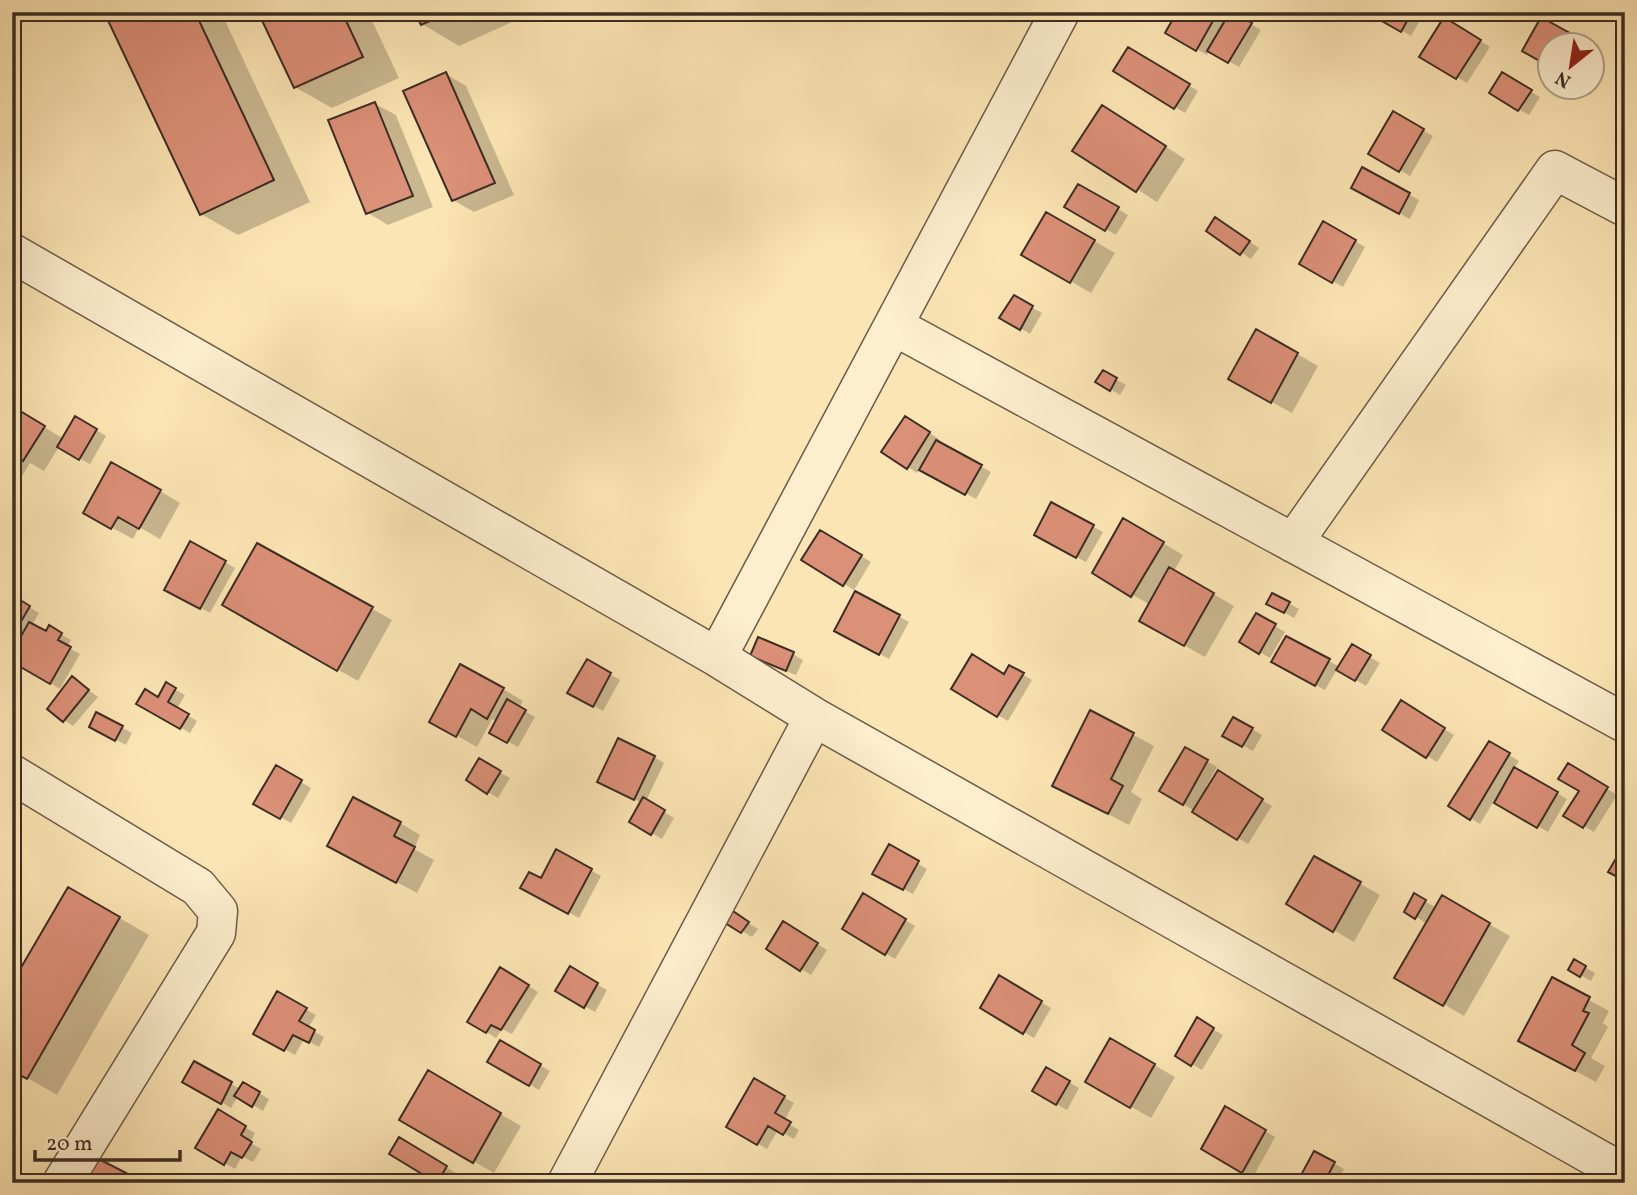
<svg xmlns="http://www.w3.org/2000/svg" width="1637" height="1195" viewBox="0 0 1637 1195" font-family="Vollkorn,serif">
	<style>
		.shadow { fill: #0003 }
		.building { fill: #db9078; stroke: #3c2d23; stroke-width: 2 }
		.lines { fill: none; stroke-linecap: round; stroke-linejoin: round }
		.minor-casing { stroke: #6c5b47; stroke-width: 41 }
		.minor { stroke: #fdeece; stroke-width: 38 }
	</style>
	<rect width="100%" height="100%" fill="#fce5b4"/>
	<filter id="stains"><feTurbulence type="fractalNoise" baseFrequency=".00286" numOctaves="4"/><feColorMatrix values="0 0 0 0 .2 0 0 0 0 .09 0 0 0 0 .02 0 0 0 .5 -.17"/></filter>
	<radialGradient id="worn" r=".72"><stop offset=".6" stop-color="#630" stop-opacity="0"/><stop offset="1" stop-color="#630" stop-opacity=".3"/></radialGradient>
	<!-- shadow -->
	<path class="shadow" d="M106,12H221L310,202L238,235L201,214Z
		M260,12H368L399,78L332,108L295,87Z
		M417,12H521L523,17L459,46L422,24Z
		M1179,12H1222L1229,17L1232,13L1261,30L1239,67L1209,50L1207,55L1167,32Z
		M1370,12H1425L1411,36Z
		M1445,20L1490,47L1467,83L1422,56Z
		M1128,49L1198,91L1185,113L1115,71Z
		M446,74L466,86L514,195L474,212L453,200Z
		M1503,75L1540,97L1529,115L1491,93Z
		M375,104L396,115L433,207L388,225L368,213Z
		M1393,113L1433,136L1410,176L1370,153Z
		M1123,119L1185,159L1157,202L1075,150Z
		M1363,170L1419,200L1410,219L1353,188Z
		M1078,186L1128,215L1116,235L1067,206Z
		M1047,214L1115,253L1091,293L1024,254Z
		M1324,223L1365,247L1343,287L1301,263Z
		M1226,225L1259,248L1251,259L1208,230Z
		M1014,297L1042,313L1030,334L1002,317Z
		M1257,331L1318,366L1292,413L1250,390Z
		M1103,372L1126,385L1120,395L1098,382Z
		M12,408L64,439L76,418L106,436L90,464L59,447L44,471L30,463L21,478L12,473Z
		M916,424L939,439L938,442L991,472L976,499L920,469L917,473L908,467Z
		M160,491L180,503L160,539L139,527L133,539L85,513Z
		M1052,505L1103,532L1086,562L1036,534Z
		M1124,520L1183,555L1174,571L1234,606L1205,657L1141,621L1150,605L1094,572Z
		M821,532L871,562L854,590L804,560Z
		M191,543L235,568L210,613L166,589Z
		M258,545L392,620L358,681L224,605Z
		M856,593L909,622L889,659L836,630Z
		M1273,595L1299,609L1294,618L1268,603Z
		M12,597L39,613L32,625L46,634L50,628L71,640L67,647L80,654L60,689L12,660Z
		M1257,615L1285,632L1270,658L1242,642Z
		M1286,638L1340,667L1353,647L1380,663L1366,686L1337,669L1325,690L1273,662Z
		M793,654L803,660L796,675L762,661Z
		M587,661L620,680L603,711L569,692Z
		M1010,667L1032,680L1008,721L953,689L1005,676Z
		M73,679L98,697L73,726L64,720Z
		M167,685L185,695L177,709L197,721L190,733L139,703L158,699Z
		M503,689L523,701L519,708L535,717L518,747L491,732L497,722L492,719L477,747L431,721Z
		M1401,703L1454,735L1437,762L1385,730Z
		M1091,712L1154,746L1131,792L1142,799L1129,825L1075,797Z
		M97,714L132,733L126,745L91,726Z
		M1234,719L1262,735L1253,751L1225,735Z
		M1489,743L1519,761L1514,769L1567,799L1548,832L1494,801L1480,824L1451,806Z
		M1186,749L1217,767L1206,786L1209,788L1218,773L1272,806L1248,844L1162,791Z
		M654,757L664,763L646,801L674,818L662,839L631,821L642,803L609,787Z
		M479,761L510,778L498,798L468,780Z
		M1569,765L1617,795L1594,832L1566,815L1581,790Z
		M277,768L311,788L291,823L256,803Z
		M400,823L420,835L414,849L434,860L417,893L350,857Z
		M889,847L927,869L913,894L875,873Z
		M557,852L601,876L579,918L522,887L541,881Z
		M1315,858L1380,895L1354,942L1289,904Z
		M69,889L149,935L57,1095L12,1069Z
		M864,896L915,926L895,959L844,928Z
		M1415,896L1437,908L1443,898L1510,936L1464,1016L1397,977L1428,924L1406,911Z
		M733,914L758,929L752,937L728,922Z
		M784,924L827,950L811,975L768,948Z
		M1575,961L1595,973L1591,981L1570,969Z
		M501,969L538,992L512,1034L502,1029L496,1038L469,1021Z
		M570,969L607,990L595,1012L558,991Z
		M999,978L1051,1008L1034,1038L982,1007Z
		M1552,980L1609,1011L1603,1023L1608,1027L1591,1058L1605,1066L1596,1082L1540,1052Z
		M277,994L316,1015L308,1028L324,1037L319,1047L304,1039L295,1055L255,1033Z
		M1197,1020L1223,1035L1202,1070L1177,1055Z
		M1111,1040L1175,1077L1151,1118L1087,1082Z
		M501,1042L550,1071L539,1090L490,1061Z
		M195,1063L240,1089L243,1084L269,1099L263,1111L238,1096L231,1108L184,1081Z
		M1046,1069L1079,1088L1067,1110L1034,1091Z
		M429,1073L521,1126L494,1173L401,1120Z
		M755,1081L794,1103L784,1121L799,1130L794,1139L778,1130L767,1149L729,1126Z
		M1226,1108L1275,1137L1253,1177L1203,1149Z
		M219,1112L255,1133L250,1143L261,1149L253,1162L242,1156L235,1169L198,1147Z
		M400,1140L456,1173L450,1183H439L391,1154Z
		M1315,1153L1344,1169L1337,1183H1319Z
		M127,1175L137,1181L136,1183H94Z"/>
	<!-- building -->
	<path class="building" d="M104,12H195L274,180L200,215Z
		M258,12H342L363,57L294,88Z
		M415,12H450L421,25Z
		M1177,12H1218L1196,51L1165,33Z
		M1230,12H1234L1252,23L1228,63L1207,51Z
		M1366,12H1412L1401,32Z
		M1444,17L1481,40L1456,79L1419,57Z
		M1541,17L1584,41L1582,46H1550V67L1522,51Z
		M1128,47L1190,84L1174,109L1113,71Z
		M446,72L495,183L452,201L403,91Z
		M1502,72L1532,90L1518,111L1489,93Z
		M375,102L413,196L366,214L328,120Z
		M1102,105L1166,146L1136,192L1072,151Z
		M1393,111L1424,129L1399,172L1368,154Z
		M1362,167L1410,193L1399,214L1351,188Z
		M1078,184L1119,207L1105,231L1064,207Z
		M1046,212L1095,240L1070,283L1021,255Z
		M1215,217L1250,241L1240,255L1206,231Z
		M1323,221L1356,240L1332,283L1299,264Z
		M1014,295L1033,306L1020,330L999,318Z
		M1256,329L1298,353L1271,403L1228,379Z
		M1103,370L1117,378L1110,391L1095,382Z
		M12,406L45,426L23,461L12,454Z
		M75,416L97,429L79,460L57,447Z
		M905,416L930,432L907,469L881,452Z
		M936,440L982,465L965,495L919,470Z
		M111,462L161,490L139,529L118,517L111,529L83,513Z
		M1051,502L1094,525L1076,558L1034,535Z
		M1123,518L1164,542L1131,597L1092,573Z
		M820,530L862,555L843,586L801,560Z
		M190,541L226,561L200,609L164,590Z
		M257,543L373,607L337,671L222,605Z
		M1169,567L1214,593L1184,646L1139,621Z
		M855,591L900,615L879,655L834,631Z
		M1272,593L1290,602L1284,613L1266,604Z
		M12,595L30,606L12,637Z
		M1256,613L1276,624L1259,654L1239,642Z
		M29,622L46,631L49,625L62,633L58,640L71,647L50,684L12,662V652Z
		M1286,636L1330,659L1315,686L1271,662Z
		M758,637L794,652L786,671L750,656Z
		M1352,644L1371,655L1355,681L1336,670Z
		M972,654L1004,674L1009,665L1024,673L997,717L951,689Z
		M587,659L611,673L593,707L567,693Z
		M460,664L504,688L487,719L471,709L456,737L429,722Z
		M72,676L89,690L63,722L47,709Z
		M166,682L176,688L168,702L189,714L180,729L136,704L145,689L158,697Z
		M507,699L526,710L507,743L489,733Z
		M1401,700L1445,728L1426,758L1382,730Z
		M1090,710L1134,733L1111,779L1123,786L1108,814L1052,786Z
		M96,712L123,726L115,741L89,727Z
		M1233,717L1253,728L1242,747L1222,736Z
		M618,738L655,756L634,800L597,782Z
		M1489,741L1510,753L1470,820L1448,806Z
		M1185,747L1208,760L1183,805L1159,791Z
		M479,758L501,771L487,794L466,780Z
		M1568,763L1608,787L1583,828L1563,816L1579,791L1558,779Z
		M276,765L302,780L280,819L253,804Z
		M1514,767L1558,792L1537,828L1494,803Z
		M1218,770L1263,799L1237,840L1192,812Z
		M353,797L401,822L394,836L415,847L396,883L327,846Z
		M643,797L665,810L651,835L629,822Z
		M1625,843V881L1608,872Z
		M889,844L919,861L903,890L872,874Z
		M556,849L592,869L568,914L520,888L529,872L541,878Z
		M1314,856L1361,882L1333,932L1286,904Z
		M68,887L120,917L27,1079L12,1071V983Z
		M863,893L906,919L885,955L842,929Z
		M1414,893L1426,900L1415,919L1404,912Z
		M1442,895L1490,923L1443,1006L1394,978Z
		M733,911L749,922L741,933L725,923Z
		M783,921L818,943L800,971L766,949Z
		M1574,959L1586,966L1580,977L1568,970Z
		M570,966L598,983L584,1008L555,991Z
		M500,967L529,985L501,1030L491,1025L486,1033L467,1022Z
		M999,975L1042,1001L1023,1034L980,1008Z
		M1552,977L1590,997L1583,1011L1589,1013L1572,1045L1585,1053L1575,1071L1518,1041Z
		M277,991L307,1008L299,1021L315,1030L309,1043L293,1035L284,1051L253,1034Z
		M1197,1017L1214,1028L1191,1066L1175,1056Z
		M1110,1038L1155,1064L1130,1108L1085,1082Z
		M500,1040L541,1064L529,1086L487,1062Z
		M194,1061L232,1082L221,1104L182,1082Z
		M1046,1067L1070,1081L1056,1105L1032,1091Z
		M428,1070L501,1113L473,1163L399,1120Z
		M754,1078L785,1096L775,1113L791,1122L783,1135L768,1126L757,1145L726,1127Z
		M243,1082L260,1092L252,1107L234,1096Z
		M1225,1106L1266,1130L1242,1173L1201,1149Z
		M218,1109L246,1126L241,1135L252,1142L242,1158L231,1152L224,1165L195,1148Z
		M399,1137L447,1166L437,1183L389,1154Z
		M1314,1151L1335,1162L1324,1183H1316L1301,1175Z
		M97,1158L128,1174L124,1183H91L86,1180Z
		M1016,1175L1030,1183H1011Z
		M1350,1175L1362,1183H1345Z"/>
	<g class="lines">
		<defs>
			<path id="minor" d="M12,253L717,657L814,717L1625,1174
				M894,326L1625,723
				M1293,543L1555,170L1625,207
				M717,657L1060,12
				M12,774L198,887L218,911L216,933L62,1183
				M567,1183L814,717"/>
		</defs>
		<!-- minor casing -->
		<use href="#minor" class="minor-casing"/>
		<!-- minor -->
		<use href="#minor" class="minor"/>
	</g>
	<!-- margin -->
	<rect width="1637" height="1195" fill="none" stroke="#fce5b4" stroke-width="42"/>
	<rect x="14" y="14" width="1609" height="1167" fill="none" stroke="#3c2d23" stroke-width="3.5"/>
	<rect x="21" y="21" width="1595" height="1153" fill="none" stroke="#3c2d23" stroke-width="2"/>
	<!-- north arrow -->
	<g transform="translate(1571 66) rotate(210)"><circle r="33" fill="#fdeece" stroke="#b0a18a" stroke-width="2"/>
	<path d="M0-5L12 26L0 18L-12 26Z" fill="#8f2418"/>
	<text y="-10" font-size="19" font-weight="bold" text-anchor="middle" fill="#3c2d23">N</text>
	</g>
	<!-- scale -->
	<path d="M35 1150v10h145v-10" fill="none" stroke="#3c2d23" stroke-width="3.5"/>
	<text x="46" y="1150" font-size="21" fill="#3c2d23" stroke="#fdeece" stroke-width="5" paint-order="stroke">20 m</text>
	<rect width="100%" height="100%" filter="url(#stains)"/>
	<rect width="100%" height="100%" fill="url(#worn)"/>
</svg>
